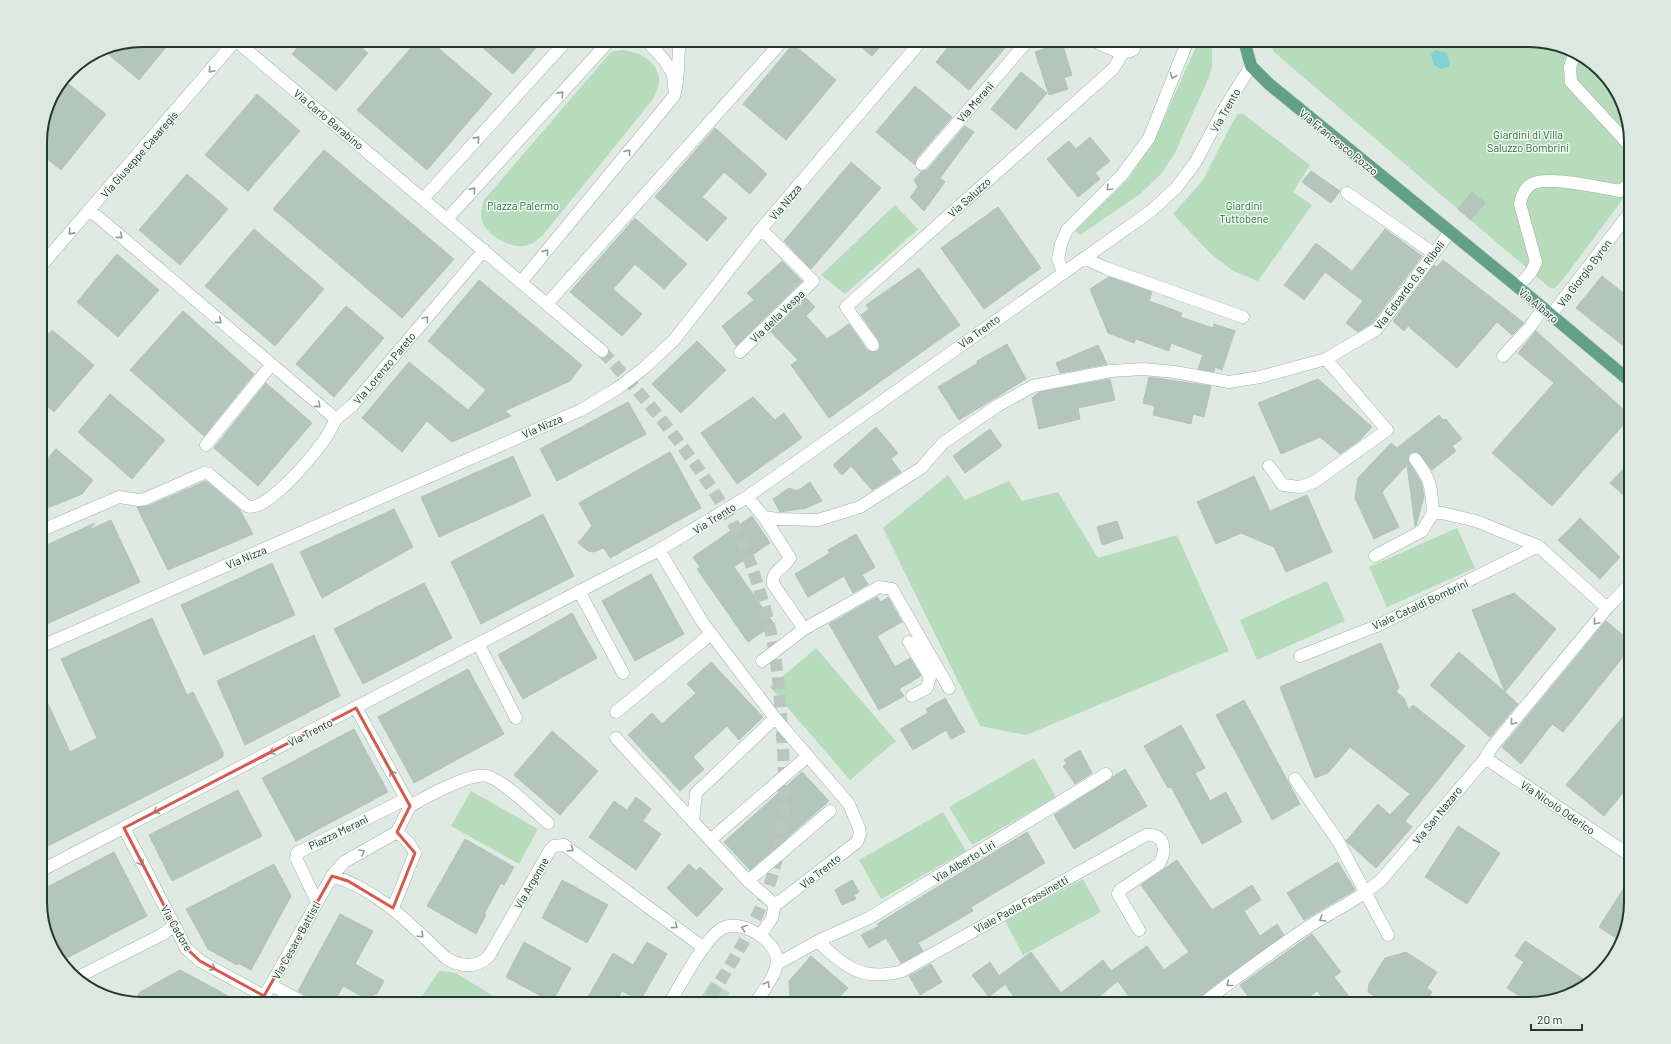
<svg xmlns="http://www.w3.org/2000/svg" width="1671" height="1044" viewBox="0 0 1671 1044" font-family="Barlow,sans-serif">
	<style>
		.green { fill: #b7dcbb }
		.water { fill: #85d1d1 }
		.building { fill: #b4c5bc; stroke: #b1c4b9 }
		.lines { fill: none; stroke-linecap: round; stroke-linejoin: round }
		.minor-tunnel { stroke: #b9c7bf; stroke-width: 12; stroke-dasharray: 12 6; stroke-linecap: butt }
		.minor-casing { stroke: #a2b2a9; stroke-width: 13 }
		.major-casing { stroke: #bcc4c1; stroke-width: 13 }
		.minor { stroke: #fff; stroke-width: 12 }
		.major { stroke: #62a187; stroke-width: 12 }
		.oneway { stroke: #909d97 }
		.marked { fill: none; stroke: #d45b4e; stroke-width: 3; stroke-linejoin: round }
		.labels { text-anchor: middle; dominant-baseline: central; stroke-width: 3; stroke-linejoin: round; paint-order: stroke }
		.street-label { font-size: 11px; fill: #203b2f; stroke: #eff7f2 }
		.park-label { font-size: 11px; fill: #29723a; stroke: #eff7f2 }
		.rim { fill: none; stroke: #203b2f; stroke-width: 2 }
	</style>
	<rect width="100%" height="100%" fill="#dfeae3"/>
	<!-- green -->
	<path class="green" d="M1199,40H1212V67L1209,77L1175,153L1161,174L1140,194L1080,235L1075,230L1128,179L1154,141Z
		M1268,40H1529L1580,54L1617,91L1631,136V188L1564,278L1555,288H1550L1274,52Z
		M621,50C635,51 654,58 658,74C661,81 657,91 654,98L543,235C537,240 532,245 524,246C508,248 482,233 481,215C481,210 483,204 484,200L611,52Z
		M1238,114H1243L1310,165L1293,192L1312,205L1258,281L1233,271L1210,253L1173,214L1203,180L1231,125Z
		M895,205L918,229L845,294L821,275Z
		M948,475L965,500L1009,481L1022,501L1058,492L1098,558L1177,535L1229,651L1026,735L980,726L883,528Z
		M1457,528L1475,568L1387,607L1369,567Z
		M1327,581L1345,621L1257,660L1240,620Z
		M816,648L896,741L850,780L770,687Z
		M1034,758L1056,797L972,845L949,807Z
		M471,791L538,829L519,864L451,826Z
		M943,812L966,851L881,899L859,860Z
		M1083,879L1101,912L1023,955L1005,921Z
		M439,971L456,973L506,1004H417Z
		M711,981L730,993L723,1004H697Z"/>
	<!-- water -->
	<path class="water" d="M1435,50L1447,53L1450,63L1449,67L1441,69L1434,65L1431,54Z"/>
	<!-- building -->
	<path class="building" d="M148,40H172L139,80L102,49L135,41L142,47Z
		M304,40H353L368,53L336,91L292,54Z
		M418,40H429L492,94L427,170L357,110Z
		M474,40H543L513,74Z
		M853,40H886L872,56Z
		M954,40H1012L969,90L936,62Z
		M1062,43L1072,75L1064,78L1068,89L1049,95L1035,52Z
		M793,44L836,80L786,140L743,104Z
		M1021,72L1047,93L1016,130L991,109Z
		M66,82L106,114L61,170L40,153V136L47,105Z
		M915,86L952,117L916,159L915,165L876,132Z
		M257,94L300,131L248,191L205,155Z
		M965,126L974,132L940,178L945,182L924,211L910,197L918,187L914,180L922,171L928,169Z
		M715,128L767,174L750,194L724,172L702,197L727,218L707,241L655,197Z
		M1090,137L1110,161L1095,173L1100,179L1078,197L1047,159L1069,141L1076,149Z
		M324,150L454,259L402,318L273,209Z
		M851,162L881,188L811,269L784,241Z
		M1311,171L1340,191L1331,203L1302,182Z
		M187,174L228,209L180,265L139,230Z
		M1472,192L1485,203L1471,220L1458,209Z
		M998,207L1041,268L984,309L941,248Z
		M635,218L687,264L664,289L635,264L613,289L642,314L622,336L570,292Z
		M254,229L324,289L275,346L205,286Z
		M1385,229L1422,256L1372,323L1358,332L1346,323L1363,301L1325,272L1304,300L1284,285L1316,243L1352,271Z
		M117,254L159,290L118,337L77,302Z
		M1443,260L1524,323L1512,335L1497,322L1457,368L1408,326L1404,331L1393,321L1434,265L1437,267Z
		M782,261L802,281L736,346L722,326L754,300L747,293Z
		M919,268L960,325L829,418L791,365L798,360L771,332L806,298L815,307L806,316L827,339L849,324L867,350L873,352L877,351L880,348L879,341L861,315L869,309L866,305Z
		M1602,276L1631,299V352L1576,308Z
		M1109,277L1152,292L1149,301L1182,313L1180,317L1213,328L1214,324L1235,331L1222,370L1215,367L1214,372L1198,369L1203,355L1171,343L1169,351L1136,339L1134,343L1108,333L1090,289Z
		M479,280L582,365L570,381L505,411L511,416L452,442L427,421L402,452L362,418L409,362L468,410L486,390L428,341Z
		M346,306L384,338L334,397L296,364Z
		M183,311L254,374L204,436L130,370Z
		M52,330L94,365L54,412L40,400V344Z
		M1536,331L1631,416L1552,506L1492,453L1554,383L1518,353Z
		M697,341L726,370L681,413L652,384Z
		M1007,344L1026,379L959,420L938,387L978,363L977,361Z
		M1098,345L1107,364L1060,373L1056,363Z
		M1149,377L1211,386L1204,417L1193,414L1191,424L1153,415L1155,406L1143,403Z
		M1110,379L1115,400L1078,408L1080,419L1039,429L1032,398L1039,392Z
		M1318,379L1372,427L1360,440L1340,454L1320,437L1281,454L1258,403Z
		M266,383L312,423L258,486L214,448Z
		M110,394L165,440L132,479L78,432Z
		M753,397L775,420L784,413L802,438L737,484L701,433Z
		M628,402L646,434L557,481L540,449Z
		M1439,415L1443,420L1446,419L1462,439L1452,446L1456,451L1432,470L1418,452L1410,453L1408,460L1421,482L1424,496L1416,526H1415L1407,465L1382,492L1399,527L1374,539L1355,498L1358,478L1391,443L1397,448Z
		M876,427L898,453L891,459L901,472L872,490L851,466L842,475L833,465Z
		M990,429L1002,446L965,473L953,456Z
		M56,449L93,480L82,494L40,511V467Z
		M670,452L701,508L610,558L604,548L593,552L588,551L578,543L592,526L579,503Z
		M513,456L531,496L439,537L421,497Z
		M1631,461V502L1610,483Z
		M1254,476L1270,511L1307,495L1332,552L1286,572L1274,547L1241,533L1216,544L1197,502Z
		M206,481L240,510L253,534L168,570L137,507L148,506Z
		M810,482L822,501L806,508L780,512L773,499L789,488L797,491Z
		M394,509L413,547L322,598L300,552Z
		M543,514L574,576L481,624L451,562Z
		M752,516L770,543L734,567L774,624L748,642L697,569L700,567L693,557Z
		M1580,518L1620,557L1600,579L1558,540Z
		M111,520L140,582L40,627V548L95,523L89,530Z
		M1117,521L1123,538L1102,545L1097,527Z
		M856,534L875,567L862,575L868,584L853,593L844,576L808,597L795,574L830,553L828,550Z
		M272,563L295,615L204,655L181,605Z
		M651,574L684,634L635,661L602,601Z
		M424,583L452,638L363,684L334,629Z
		M1514,593L1556,629L1505,692L1518,704L1490,737L1430,685L1459,652L1505,692L1472,610Z
		M877,597L881,602L888,597L902,622L877,636L895,667L910,658L921,676L899,689L904,696L879,710L829,624Z
		M572,613L597,658L523,699L498,655Z
		M152,618L187,695L193,692L223,752V757L40,850V686L70,752L97,738L61,659Z
		M1606,621L1631,642V647L1563,732L1552,724L1521,764L1502,747Z
		M314,635L340,696L245,745L217,681Z
		M1381,643L1399,687L1396,692L1404,698L1409,710L1413,705L1465,746L1405,821L1412,827L1376,868L1346,841L1378,804L1390,815L1410,794L1350,747L1328,773L1315,778L1280,687Z
		M711,662L763,717L739,740L727,726L693,757L704,769L680,791L628,735L652,713L662,724L696,693L687,684Z
		M468,669L504,734L414,783L378,717Z
		M945,698L965,732L951,739L946,730L913,750L900,729L928,713L926,709Z
		M1244,700L1300,804L1272,820L1216,715Z
		M1631,707V783L1604,816L1566,785Z
		M1181,725L1205,768L1195,773L1210,801L1226,792L1242,822L1202,844L1171,787L1168,788L1144,746Z
		M354,729L388,792L296,841L262,778Z
		M552,731L598,771L560,815L514,775Z
		M1080,750L1092,773L1075,784L1063,766L1067,764L1064,760Z
		M1125,769L1147,806L1074,849L1054,815Z
		M802,772L829,801L750,870L724,842Z
		M238,790L262,836L172,881L149,835Z
		M636,797L651,809L643,821L661,834L636,870L589,837L614,801L627,810Z
		M1458,826L1500,853L1467,904L1425,877Z
		M1027,832L1045,863L971,907L973,911L918,943L923,951L901,963L886,938L869,948L861,935L879,926L877,924Z
		M465,839L514,867L504,885L501,883L484,914L486,915L476,934L427,906Z
		M114,852L147,916L67,958L60,957L52,947L40,908V891Z
		M1177,860L1212,910L1252,885L1261,900L1244,911L1260,936L1277,924L1284,935L1211,988L1192,1004H1134L1118,981L1090,1004H1019L1000,977L1005,984L989,997L972,975L990,962L999,976L1031,952L1061,993L1103,960L1111,971L1147,946L1164,970L1189,952L1141,885Z
		M1338,862L1355,890L1304,920L1287,893Z
		M274,864L291,896L251,970L238,963L237,965L208,949L186,909Z
		M689,864L696,871L700,867L723,889L697,917L667,888Z
		M1631,877V902L1621,941L1599,927Z
		M562,880L608,905L587,943L542,918Z
		M852,880L859,892L854,895L856,899L842,905L835,890Z
		M340,914L373,931L355,964L384,981L377,994H374L370,1001L343,986L333,1004H321L298,991Z
		M1312,934L1341,972L1334,977L1348,995L1337,1004H1328L1317,991L1300,1004H1254L1240,985Z
		M1525,941L1588,982L1580,990L1534,1003L1522,995L1521,997L1507,988L1524,962L1515,956Z
		M524,942L571,968L552,1002L506,977Z
		M647,942L667,954L640,1001L622,991L615,1004H584L613,953L633,965Z
		M1406,952L1437,972L1427,988L1432,992L1425,1004H1387L1368,992L1369,984L1385,958Z
		M811,956L848,988L833,1004H797L790,998L789,981Z
		M931,964L942,982L920,995L909,976Z
		M180,970L208,985L243,1004H142L134,1002L140,992Z"/>
	<g class="lines">
		<!-- minor-tunnel -->
		<path class="minor-tunnel" d="M602,351C648,401 691,453 726,511C743,538 754,572 763,602C776,642 780,693 782,735C786,787 786,839 768,889C753,931 729,967 706,1004"/>
		<defs>
			<path id="minor" d="M235,40L602,351
				M646,40L664,60L673,74L674,87
				M1092,40C1104,45 1122,58 1134,49L1135,40
				M1575,52L1570,67L1571,82L1631,147
				M922,164L1024,45L1019,40
				M1347,193L1433,253
				M423,199L567,40
				M91,211L336,419L353,405L484,250
				M447,219L610,40
				M1084,258L1106,268L1243,317
				M40,267L236,40
				M1063,272L1058,259L1061,244L1067,230L1122,175L1149,138L1188,40
				M521,282L674,96C680,77 677,59 680,40
				M1518,287L1531,272L1536,262L1520,204C1521,197 1524,190 1530,185C1545,174 1600,188 1620,191L1627,186L1631,180
				M547,304L783,40
				M1551,315L1631,211
				M873,345L846,307L1113,69L1123,53
				M740,352L813,281L761,229
				M1503,356L1530,327L1543,308
				M206,445L271,365
				M1415,459C1432,481 1431,487 1433,513
				M1269,466L1283,485L1300,487L1314,482L1387,430L1326,359
				M747,497L764,517L777,519L818,520L860,507L921,468L943,443L997,406L1033,386L1111,371L1143,369L1175,372L1229,382L1260,377L1326,359L1377,329L1450,232
				M764,517L790,558C784,569 771,570 773,584L804,629L879,587L892,589L949,688
				M40,531L119,497L139,500L145,499L204,473L209,474L247,506C265,514 311,458 322,443C328,436 332,427 336,419
				M659,550L703,623L775,718L849,804L859,828L860,834L857,842L778,903L772,902L748,881L830,811
				M1375,556L1422,531L1433,513H1442L1476,521L1538,546L1607,608
				M579,591L623,673
				M909,642L930,677L927,688L912,696
				M479,645L516,718
				M40,647L581,410L618,388L644,368L674,340L761,229L922,40
				M1300,656L1379,625L1538,546
				M762,661L804,629
				M616,712L711,634
				M616,738L748,881
				M1484,760L1491,762L1631,856
				M1295,779L1338,841L1388,935
				M410,806C424,798 471,772 487,776C503,780 534,811 548,823
				M693,821L696,793L775,718
				M124,828L186,948L200,961L264,996
				M710,840L808,756
				M40,871L659,550L747,497L1151,211L1176,188L1195,163L1224,109L1251,66
				M332,876C378,889 412,926 446,958C461,967 476,969 489,956L550,850L554,846L564,845L704,948
				M317,902L296,858L297,853L406,799
				M393,908L415,853L409,843L397,832
				M760,936L772,918L775,904
				M818,941L869,918L1106,774
				M777,964L818,941C844,967 864,982 902,971L1146,835C1164,832 1168,851 1159,864L1120,890L1118,894L1139,930
				M80,976L161,935L174,926
				M271,985L306,1004
				M260,1004L332,876L344,862L397,832L410,806L356,708
				M669,1004C681,984 703,941 721,929C739,917 777,940 777,961C777,975 762,992 755,1004
				M1202,1004C1237,977 1272,951 1308,927C1333,911 1360,899 1382,879L1484,760L1492,747L1607,608L1631,583"/>
			<path id="major" d="M1244,40L1251,66L1269,84L1518,287L1631,382"/>
		</defs>
		<!-- minor casing -->
		<use href="#minor" class="minor-casing"/>
		<!-- major casing -->
		<use href="#major" class="major-casing"/>
		<!-- minor -->
		<use href="#minor" class="minor"/>
		<!-- major -->
		<use href="#major" class="major"/>
	</g>
	<!-- one-way arrows -->
	<defs><path id="oneway-chevron" d="M-2-3.5L2.5 0L-2 3.5" fill="none" stroke-width="1.6" stroke-linecap="round" stroke-linejoin="round"/></defs>
	<g class="oneway">
		<use href="#oneway-chevron" transform="translate(211 70) rotate(131)"/>
		<use href="#oneway-chevron" transform="translate(1173 76) rotate(113)"/>
		<use href="#oneway-chevron" transform="translate(561 94) rotate(-48)"/>
		<use href="#oneway-chevron" transform="translate(477 139) rotate(-48)"/>
		<use href="#oneway-chevron" transform="translate(628 152) rotate(-51)"/>
		<use href="#oneway-chevron" transform="translate(1109 188) rotate(135)"/>
		<use href="#oneway-chevron" transform="translate(473 190) rotate(-48)"/>
		<use href="#oneway-chevron" transform="translate(71 232) rotate(132)"/>
		<use href="#oneway-chevron" transform="translate(120 236) rotate(41)"/>
		<use href="#oneway-chevron" transform="translate(546 252) rotate(-51)"/>
		<use href="#oneway-chevron" transform="translate(426 319) rotate(-50)"/>
		<use href="#oneway-chevron" transform="translate(219 321) rotate(41)"/>
		<use href="#oneway-chevron" transform="translate(318 405) rotate(41)"/>
		<use href="#oneway-chevron" transform="translate(1596 622) rotate(130)"/>
		<use href="#oneway-chevron" transform="translate(1513 722) rotate(130)"/>
		<use href="#oneway-chevron" transform="translate(272 752) rotate(153)"/>
		<use href="#oneway-chevron" transform="translate(392 773) rotate(-119)"/>
		<use href="#oneway-chevron" transform="translate(156 811) rotate(153)"/>
		<use href="#oneway-chevron" transform="translate(571 849) rotate(33)"/>
		<use href="#oneway-chevron" transform="translate(362 852) rotate(-30)"/>
		<use href="#oneway-chevron" transform="translate(141 863) rotate(63)"/>
		<use href="#oneway-chevron" transform="translate(1322 919) rotate(150)"/>
		<use href="#oneway-chevron" transform="translate(675 926) rotate(37)"/>
		<use href="#oneway-chevron" transform="translate(744 928) rotate(-161)"/>
		<use href="#oneway-chevron" transform="translate(421 935) rotate(43)"/>
		<use href="#oneway-chevron" transform="translate(213 968) rotate(29)"/>
		<use href="#oneway-chevron" transform="translate(767 984) rotate(-59)"/>
		<use href="#oneway-chevron" transform="translate(1229 984) rotate(142)"/>
	</g>
	<!-- marked area -->
	<path class="marked" d="M356,708L410,806L397,832L415,853L393,908L348,881L332,876L264,996L200,961L186,948L124,828Z"/>
	<g class="labels">
		<!-- street labels -->
		<g class="street-label">
			<text transform="translate(975 102) rotate(-49)">Via Merani</text>
			<text transform="translate(1225 110) rotate(-60)">Via Trento</text>
			<text transform="translate(329 119) rotate(40)">Via Carlo Barabino</text>
			<text transform="translate(1339 142) rotate(39)">Via Francesco Pozzo</text>
			<text transform="translate(139 154) rotate(-49)">Via Giuseppe Casaregis</text>
			<text transform="translate(969 197) rotate(-42)">Via Saluzzo</text>
			<text transform="translate(785 202) rotate(-50)">Via Nizza</text>
			<text transform="translate(1584 273) rotate(-53)">Via Giorgio Byron</text>
			<text transform="translate(1409 285) rotate(-53)">Via Edoardo G.B. Riboli</text>
			<text transform="translate(1539 305) rotate(40)">Via Albaro</text>
			<text transform="translate(777 316) rotate(-44)">Via della Vespa</text>
			<text transform="translate(979 331) rotate(-36)">Via Trento</text>
			<text transform="translate(384 368) rotate(-50)">Via Lorenzo Pareto</text>
			<text transform="translate(542 426) rotate(-24)">Via Nizza</text>
			<text transform="translate(714 518) rotate(-32)">Via Trento</text>
			<text transform="translate(246 557) rotate(-23)">Via Nizza</text>
			<text transform="translate(1420 604) rotate(-25)">Viale Cataldi Bombrini</text>
			<text transform="translate(310 732) rotate(-27)">Via Trento</text>
			<text transform="translate(1558 807) rotate(34)">Via Nicolò Oderico</text>
			<text transform="translate(1437 815) rotate(-51)">Via San Nazaro</text>
			<text transform="translate(338 832) rotate(-26)">Piazza Merani</text>
			<text transform="translate(964 861) rotate(-31)">Via Alberto Liri</text>
			<text transform="translate(820 871) rotate(-38)">Via Trento</text>
			<text transform="translate(531 883) rotate(-60)">Via Argonne</text>
			<text transform="translate(1021 904) rotate(-29)">Viale Paola Frassinetti</text>
			<text transform="translate(177 928) rotate(60)">Via Cadore</text>
			<text transform="translate(296 940) rotate(-61)">Via Cesare Battisti</text>
		</g>
		<!-- park labels -->
		<g class="park-label">
			<text x="1528" y="134">Giardini di Villa<tspan x="1528" dy="13">Saluzzo Bombrini</tspan></text>
			<text x="523" y="205">Piazza Palermo</text>
			<text x="1244" y="205">Giardini<tspan x="1244" dy="13">Tuttobene</tspan></text>
		</g>
	</g>
	<!-- crop -->
	<path d="M0 0H1671V1044H0ZM142 47H1529A95 95 0 0 1 1624 142V902A95 95 0 0 1 1529 997H142A95 95 0 0 1 47 902V142A95 95 0 0 1 142 47Z" fill="#dee8e2" fill-rule="evenodd"/>
	<path class="rim" d="M142 47H1529A95 95 0 0 1 1624 142V902A95 95 0 0 1 1529 997H142A95 95 0 0 1 47 902V142A95 95 0 0 1 142 47Z"/>
	<!-- scale -->
	<path d="M1531 1024v6h51v-6" fill="none" stroke="#203b2f" stroke-width="2"/>
	<text x="1537" y="1024" font-size="12" fill="#203b2f" stroke="#eff7f2" stroke-width="3" paint-order="stroke">20 m</text>
</svg>
